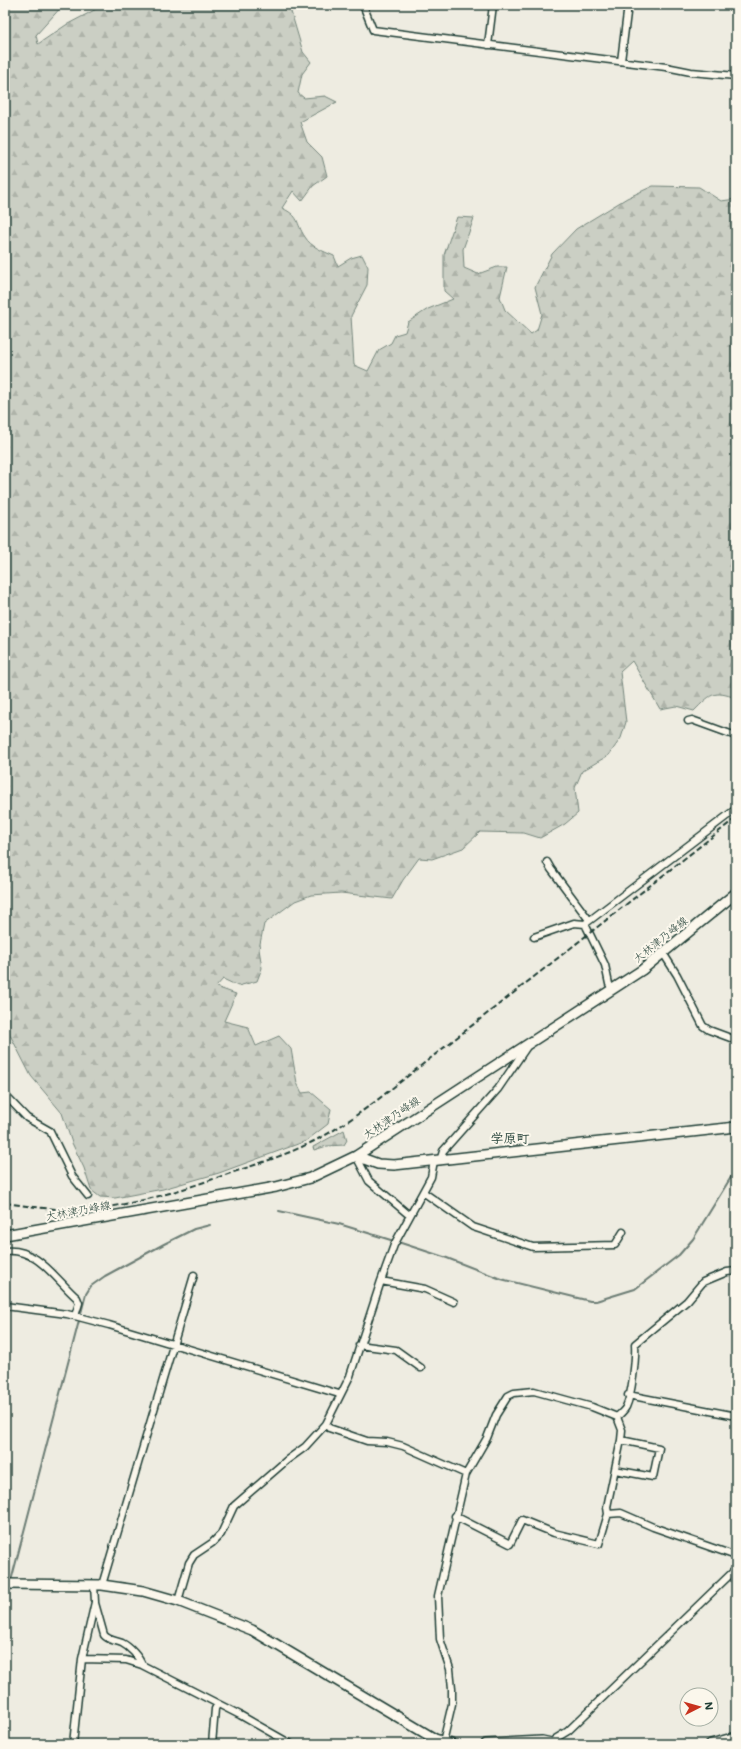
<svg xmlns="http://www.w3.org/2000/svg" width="741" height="1749" viewBox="0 0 741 1749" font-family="Mali,'Klee One',sans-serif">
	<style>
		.forest { fill: url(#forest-firs); stroke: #75867c }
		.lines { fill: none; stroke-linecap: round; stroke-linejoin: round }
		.stream { stroke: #6c7d74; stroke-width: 2 }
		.street-casing { stroke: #1f3d34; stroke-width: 9 }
		.secondary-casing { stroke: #1f3d34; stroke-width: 12 }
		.street { stroke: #fbf7ec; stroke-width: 6 }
		.secondary { stroke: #fbf7ec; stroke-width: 9 }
		.rail { stroke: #1f3d34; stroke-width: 2; stroke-dasharray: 6 3; stroke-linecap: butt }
		.labels { text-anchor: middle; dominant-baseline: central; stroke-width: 4; stroke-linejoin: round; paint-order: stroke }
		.street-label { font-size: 11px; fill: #1f3d34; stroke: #fbf7ec }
		.quarter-label { font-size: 13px; font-weight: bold; fill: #1f3d34; stroke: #fbf7ec }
	</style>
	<defs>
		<pattern id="forest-firs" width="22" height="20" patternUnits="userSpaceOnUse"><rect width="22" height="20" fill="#cbcfc4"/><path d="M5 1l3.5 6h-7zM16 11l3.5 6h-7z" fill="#aeb3a9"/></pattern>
	</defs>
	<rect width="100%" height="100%" fill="#eeece1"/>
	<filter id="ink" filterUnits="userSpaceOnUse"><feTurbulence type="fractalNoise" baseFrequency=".025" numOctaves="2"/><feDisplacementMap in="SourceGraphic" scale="8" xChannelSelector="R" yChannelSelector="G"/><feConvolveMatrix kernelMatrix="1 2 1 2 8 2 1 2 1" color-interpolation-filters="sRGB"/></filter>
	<g filter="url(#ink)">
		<!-- forest -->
		<path class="forest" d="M5,5H63L36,35L38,44L66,25L104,5H289L303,52L311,62L302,74L298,93L304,98L325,96L337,102L300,122L307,142L322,157L327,176L313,186L302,201L293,191L282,208C301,217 295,222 305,237C311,247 323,251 334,256L338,266L351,258L362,255L368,267L367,285L351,316L354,365L368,371L379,350L391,343L395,335L405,332L408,322L428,309L453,299L444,291V255L457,217L474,218L463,249L464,268L478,274L497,267H507L500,297L505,310L531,334L537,330L542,314L535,287L552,254L576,229L627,198L653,186L699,187L721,201L736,199V698C713,690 711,694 694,711L676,706L660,709L632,661L620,672L626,722L621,738L609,755L582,771L575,788L578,813L565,824L540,838L524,833L480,832L463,848L432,859L419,858L403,880L392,899L341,893L311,895L295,901L264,924L259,949L262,968L257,981L238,986L223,979L216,987L236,994L224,1021L248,1027L256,1046L279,1036L291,1049L297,1083L302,1093L311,1092L331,1109L328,1124L306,1141L219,1173L163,1189L115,1198L100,1197L91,1190L84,1168L72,1143L62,1113L31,1076L5,1025Z
			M344,1130L347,1140L344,1145L327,1146L314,1150L313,1147Z"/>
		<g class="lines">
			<!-- stream -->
			<path class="stream" d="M279,1211L339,1224L394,1241
				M398,1242L447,1258L501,1279L590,1301H596L635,1289L679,1255L693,1239L736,1169
				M11,1581L86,1294L91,1286L105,1276L164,1244L194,1229L210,1225
				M5,1621L10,1587"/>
			<defs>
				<path id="street" d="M363,5L373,30L666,67L691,72L736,76
					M488,45L493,5
					M621,61L628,5
					M688,721L692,720L736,736
					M547,862L551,869L589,920
					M534,937L574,923L585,924
					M663,953L677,975L703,1026L709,1030L736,1040
					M612,989L609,984L605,965L585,924L736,809
					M5,1095L27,1118L50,1131L72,1176L88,1196
					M356,1156L369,1181L409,1215
					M440,1161L443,1151L498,1089L526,1048
					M423,1192L473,1227L533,1247L615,1245L623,1232
					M5,1251C37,1247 56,1280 77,1298L79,1303L75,1316
					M381,1281L425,1289L454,1302
					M5,1306L67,1314L109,1325L339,1394
					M359,1345L396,1350L421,1368
					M628,1395L736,1416
					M617,1417C620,1414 624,1411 626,1407C632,1394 636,1359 635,1344L687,1301L703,1282L727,1272L736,1271
					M326,1424L329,1428L367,1441L387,1442L403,1446L466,1474
					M615,1470L653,1477L659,1448L621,1440
					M608,1514L621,1513L653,1527L736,1556
					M102,1585L194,1275
					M178,1601L189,1563L194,1555L212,1543L221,1534L234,1506L287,1460L305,1447L326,1424L350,1376L381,1281L394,1245L431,1177L434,1161
					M82,1659L126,1660L142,1665C139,1657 130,1647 122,1643C115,1640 109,1641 104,1635L95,1603
					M142,1665L240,1715L291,1744
					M443,1742L452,1704V1688L450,1669L440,1639L438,1596L466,1474L487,1438L496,1415L508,1396L514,1393L534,1391L592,1407L617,1417L622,1430L621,1440L607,1507L608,1514L599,1544L554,1533L522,1520L510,1544L455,1516
					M553,1743L555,1739L568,1731L736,1569
					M73,1744L82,1659L95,1602L94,1585
					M212,1744L215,1709L217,1705"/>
				<path id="secondary" d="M356,1156L378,1164L394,1165L736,1127
					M5,1235L276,1187L310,1178L356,1156L642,970L736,893
					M5,1584L102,1585L143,1591L178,1601L252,1630L435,1739L451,1744
					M486,1744L542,1741L556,1744
					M711,1744L736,1737"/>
			</defs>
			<!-- street casing -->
			<use href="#street" class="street-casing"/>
			<!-- secondary casing -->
			<use href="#secondary" class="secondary-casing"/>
			<!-- street -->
			<use href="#street" class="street"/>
			<!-- secondary -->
			<use href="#secondary" class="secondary"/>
			<!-- rail -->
			<path class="rail" d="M5,1203C33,1207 61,1211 90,1209C135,1205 179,1191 222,1176C254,1165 288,1155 318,1139C339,1128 357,1115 376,1101L736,818"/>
		</g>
	</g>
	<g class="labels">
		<!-- street labels -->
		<g class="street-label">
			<text transform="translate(660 939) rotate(-39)">大林津乃峰線</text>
			<text transform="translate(391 1117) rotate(-34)">大林津乃峰線</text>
			<text transform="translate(78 1210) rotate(-10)">大林津乃峰線</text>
		</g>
		<!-- quarter labels -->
		<g class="quarter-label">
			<text x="510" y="1137">学原町</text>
		</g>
	</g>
	<!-- margin -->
	<rect width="741" height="1749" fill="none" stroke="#fbf7ec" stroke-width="20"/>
	<rect x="10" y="10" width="721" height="1729" fill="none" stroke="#1f3d34" stroke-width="1.5" filter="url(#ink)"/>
	<!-- north arrow -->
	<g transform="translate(699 1707) rotate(84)"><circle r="19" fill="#fbf7ec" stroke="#a3ada2"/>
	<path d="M0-3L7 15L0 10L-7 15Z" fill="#c8321e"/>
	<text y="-6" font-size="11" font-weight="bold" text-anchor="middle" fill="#1f3d34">N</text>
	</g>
</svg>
